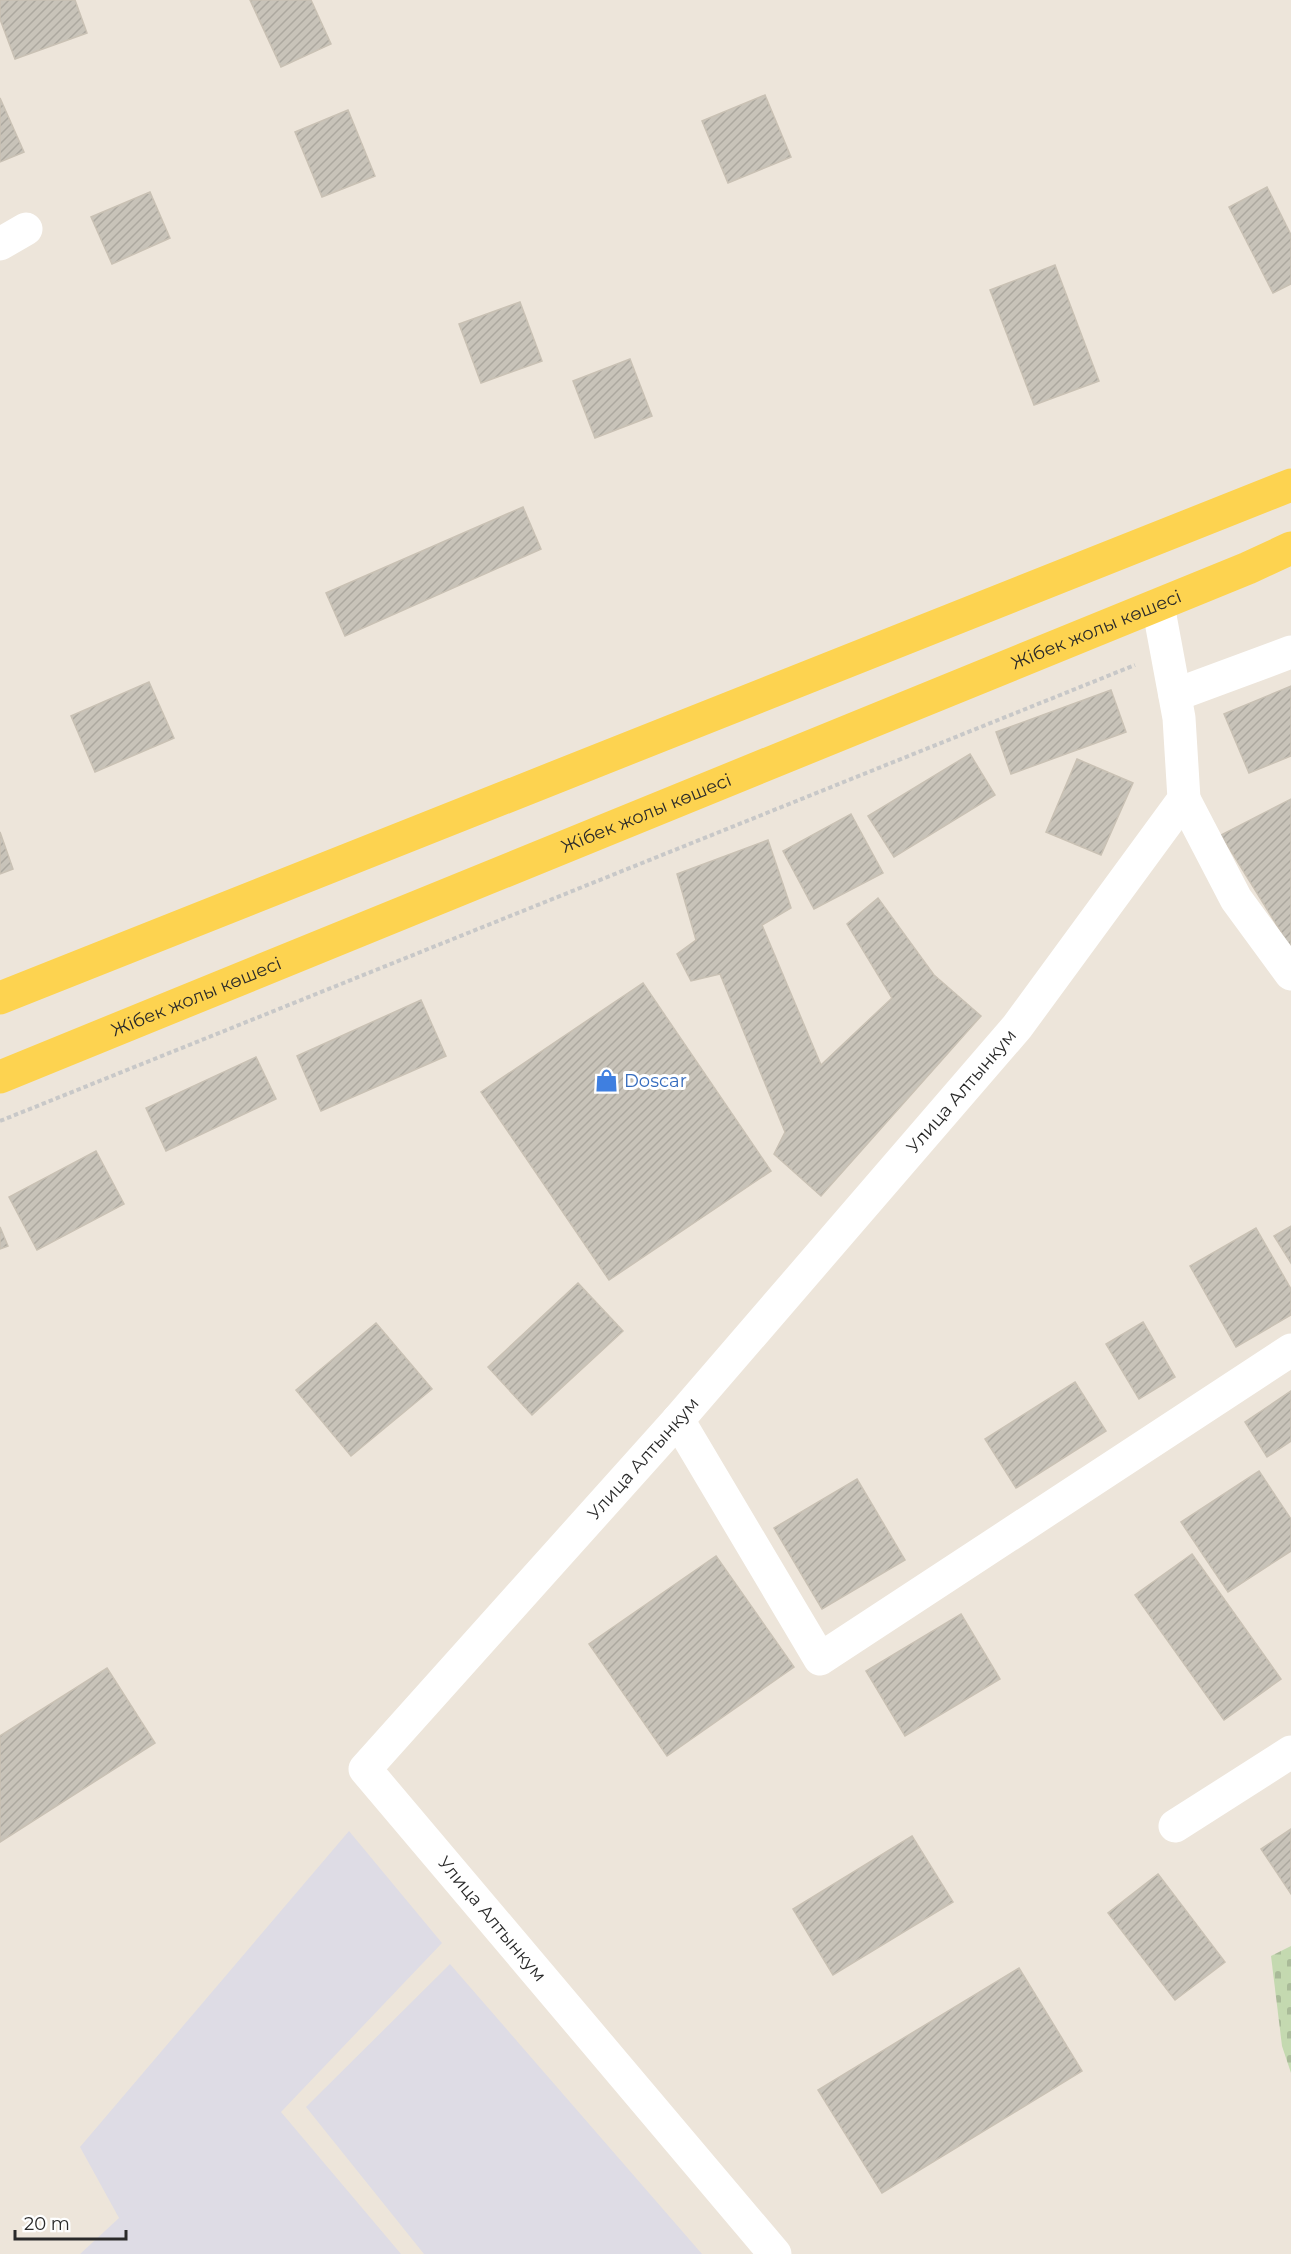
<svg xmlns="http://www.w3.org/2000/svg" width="1291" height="2254" viewBox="0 0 1291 2254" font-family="Montserrat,sans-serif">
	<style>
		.industrial { fill: #dedce5 }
		.cemetery { fill: url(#cemetery-stones) }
		.building { fill: url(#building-hatch); stroke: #c9c1b4; stroke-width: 1.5 }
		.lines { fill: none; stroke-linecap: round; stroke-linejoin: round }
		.path { stroke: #c8c8c8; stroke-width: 4; stroke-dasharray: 4.5 3; stroke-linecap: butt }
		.minor { stroke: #fff; stroke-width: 33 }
		.major { stroke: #fdd350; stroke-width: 33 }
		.labels { text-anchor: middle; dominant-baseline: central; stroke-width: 6; stroke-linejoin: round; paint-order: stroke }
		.street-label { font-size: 18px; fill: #2a2a2a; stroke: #fff }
		.shop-label { font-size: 18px; fill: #366cbe; stroke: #fff; text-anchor: start }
	</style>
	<defs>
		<pattern id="cemetery-stones" width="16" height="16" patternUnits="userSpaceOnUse" patternTransform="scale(1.5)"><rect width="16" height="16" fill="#c4d9b0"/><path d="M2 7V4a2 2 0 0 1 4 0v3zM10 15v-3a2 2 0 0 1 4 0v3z" fill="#a9ba98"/></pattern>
		<pattern id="building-hatch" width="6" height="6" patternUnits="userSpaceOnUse" patternTransform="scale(1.5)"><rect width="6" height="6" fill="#c8c3b9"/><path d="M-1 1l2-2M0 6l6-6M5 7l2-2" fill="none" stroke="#aca89f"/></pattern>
	</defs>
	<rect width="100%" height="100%" fill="#ede5da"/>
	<!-- industrial -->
	<path class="industrial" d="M349,1831L442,1943L281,2112L401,2254H80L119,2218L80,2147Z
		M450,1964L702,2254H424L306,2107Z"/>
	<!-- cemetery -->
	<path class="cemetery" d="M1291,1946V2073L1282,2046L1271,1956Z"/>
	<!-- building -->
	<path class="building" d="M0,0H75L87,33L15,59L0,19Z
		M250,0H311L331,44L281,67Z
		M765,95L791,157L728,183L702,121Z
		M0,98L24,152L0,162Z
		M348,110L375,176L322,197L295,132Z
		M1267,187L1291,235V284L1273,293L1229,207Z
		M150,192L170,238L112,264L91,217Z
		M1055,265L1099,381L1034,405L990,290Z
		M520,302L542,361L481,383L459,324Z
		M630,359L652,416L595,438L573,381Z
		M523,507L541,549L345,636L326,593Z
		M149,682L174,738L95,772L71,716Z
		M1291,686V756L1249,773L1224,714Z
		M1111,690L1126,732L1011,774L996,732Z
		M970,754L995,795L894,857L868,816Z
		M1077,759L1133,783L1101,855L1046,832Z
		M1291,799V948L1221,835Z
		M851,814L883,873L814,909L783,851Z
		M0,832L13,869L0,874Z
		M768,840L791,908L762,925L821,1065L892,998L847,924L878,898L934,975L981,1016L821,1196L774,1154L785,1132L720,974L691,981L677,954L696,940L677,874Z
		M643,983L771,1171L609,1280L481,1092Z
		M421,1000L446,1056L321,1111L297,1056Z
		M256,1057L276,1099L166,1151L146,1108Z
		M96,1151L124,1204L37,1250L9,1197Z
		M1291,1226V1263L1274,1236Z
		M0,1227L8,1246L0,1249Z
		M1256,1228L1291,1289V1315L1236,1347L1190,1266Z
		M578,1283L623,1331L532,1415L488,1367Z
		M1143,1322L1175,1377L1139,1399L1106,1344Z
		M376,1323L432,1389L351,1456L296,1390Z
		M1075,1382L1106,1431L1016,1488L985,1439Z
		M1291,1391V1441L1267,1457L1245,1422Z
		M1259,1471L1291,1519V1551L1228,1592L1181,1522Z
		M857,1479L905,1560L822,1609L774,1528Z
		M1192,1554L1281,1679L1224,1720L1135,1595Z
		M716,1556L794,1667L667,1756L589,1644Z
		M961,1614L1000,1679L905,1736L866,1671Z
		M107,1668L155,1743L0,1842V1736Z
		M1291,1829V1894L1261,1849Z
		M912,1836L953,1902L833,1975L793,1909Z
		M1158,1874L1225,1962L1175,2000L1108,1913Z
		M1019,1968L1082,2071L882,2193L818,2090Z"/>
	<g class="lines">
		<!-- path -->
		<path class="path" d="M0,1121L1135,665"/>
		<!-- minor -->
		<g class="minor">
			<path d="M0,244L26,229"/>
			<path d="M1175,695L1291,652"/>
			<path d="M1184,799L1236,899L1291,974"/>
			<path d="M678,1420L820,1659L1291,1350"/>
			<path d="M1175,1826L1291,1752"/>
			<path id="s1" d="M775,2254L365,1769L678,1420L1017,1027L1184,799L1179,718L1158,605"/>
		</g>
		<!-- major -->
		<g class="major">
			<path d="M0,998L1291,485"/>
			<path id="s2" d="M0,1077L1248,568L1291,548"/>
		</g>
	</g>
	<!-- icons -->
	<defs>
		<symbol id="shop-bare" viewBox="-9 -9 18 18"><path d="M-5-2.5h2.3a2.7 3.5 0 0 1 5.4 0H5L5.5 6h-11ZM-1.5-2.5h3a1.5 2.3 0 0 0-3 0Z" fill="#3f7fe0" stroke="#fff" stroke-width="2.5" paint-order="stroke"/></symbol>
	</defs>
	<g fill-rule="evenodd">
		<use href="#shop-bare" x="590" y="1064" width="33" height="33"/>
	</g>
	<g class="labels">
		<!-- street labels -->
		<g class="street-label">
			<text stroke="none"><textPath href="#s2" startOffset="1184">Жібек жолы көшесі</textPath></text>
			<text stroke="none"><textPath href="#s2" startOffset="698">Жібек жолы көшесі</textPath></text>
			<text stroke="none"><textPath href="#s2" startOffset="212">Жібек жолы көшесі</textPath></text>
			<text stroke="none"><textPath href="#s1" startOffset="1538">Улица Алтынкум</textPath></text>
			<text stroke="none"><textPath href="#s1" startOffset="1052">Улица Алтынкум</textPath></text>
			<text transform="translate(492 1919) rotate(50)">Улица Алтынкум</text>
		</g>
		<!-- shop labels -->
		<g class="shop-label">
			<text x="624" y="1081">Doscar</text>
		</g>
	</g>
	<!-- scale -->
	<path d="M15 2230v9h111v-9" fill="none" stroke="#2a2a2a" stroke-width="3"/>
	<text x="24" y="2230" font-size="18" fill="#2a2a2a" stroke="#ffffff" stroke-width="4.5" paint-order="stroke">20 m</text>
</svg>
